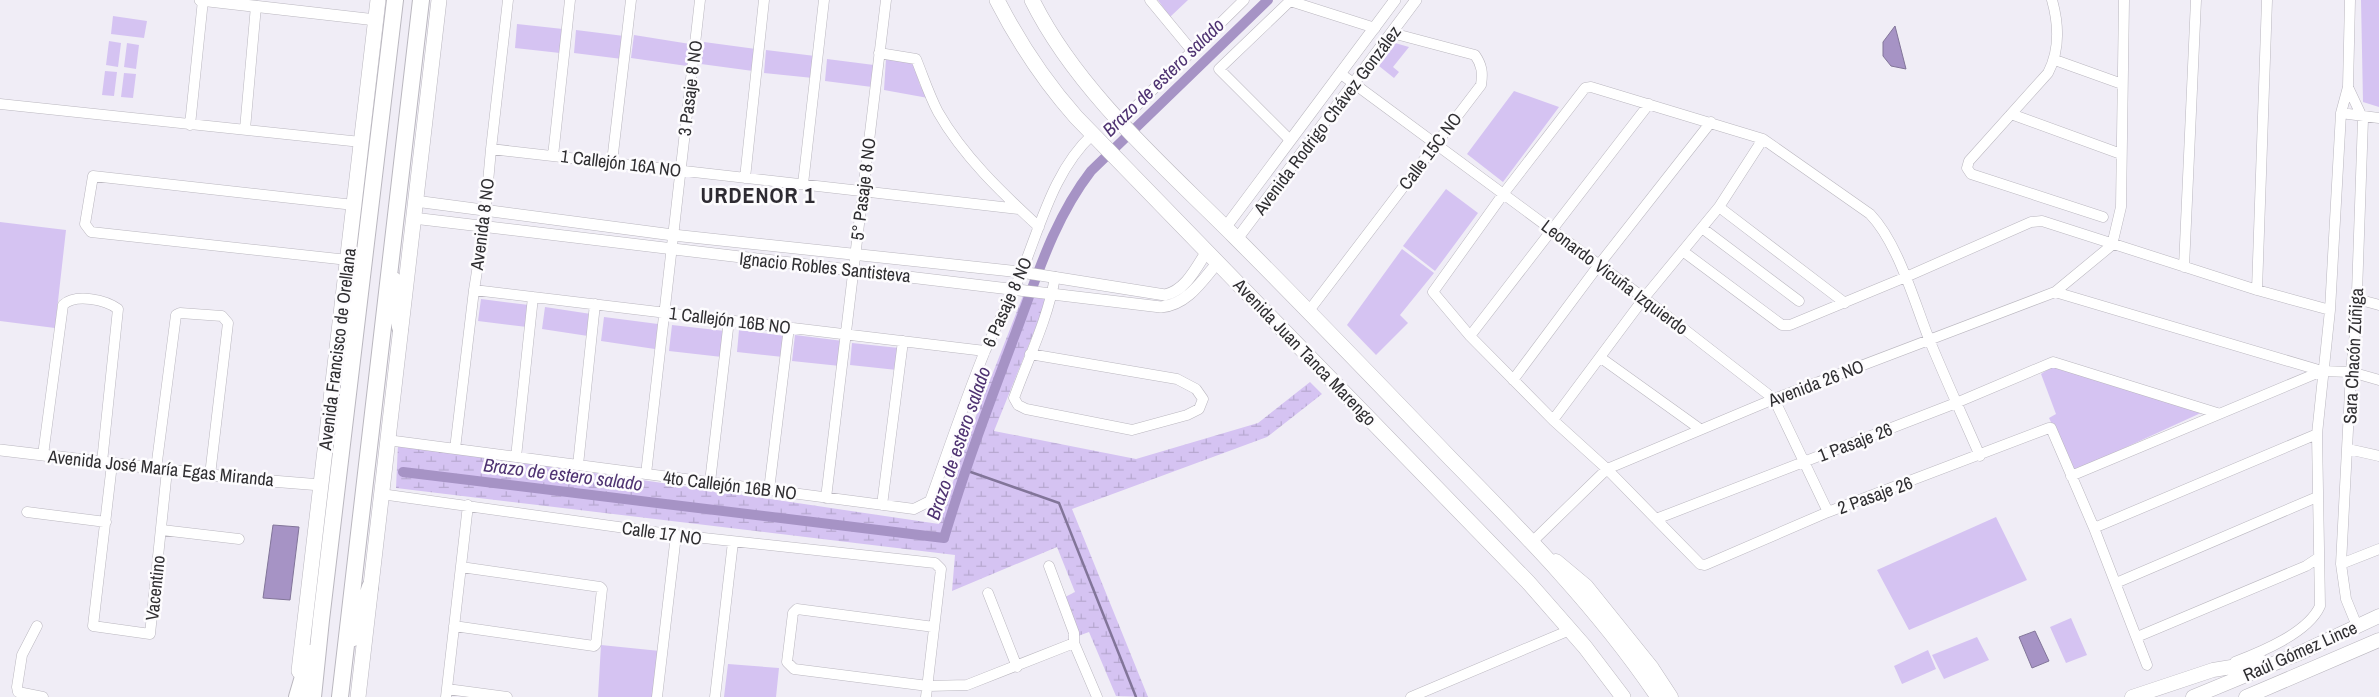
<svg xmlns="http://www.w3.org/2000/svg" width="2379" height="697" viewBox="0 0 2379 697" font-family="'Archivo Narrow',sans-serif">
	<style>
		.wetland { fill: url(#wetland-marsh) }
		.park { fill: #d5c3f2 }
		.water { fill: #a693c5; stroke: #827599 }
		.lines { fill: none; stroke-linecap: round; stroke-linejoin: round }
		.stream { stroke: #827599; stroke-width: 2.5 }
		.canal { stroke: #a693c5; stroke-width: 10 }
		.minor-casing { stroke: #bab7bf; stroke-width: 11 }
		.tertiary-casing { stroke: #bab7bf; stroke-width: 12 }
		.secondary-casing { stroke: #bab7bf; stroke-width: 15 }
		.primary-casing { stroke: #bab7bf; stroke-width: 16 }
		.trunk-casing { stroke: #bab7bf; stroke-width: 18 }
		.minor { stroke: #fff; stroke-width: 10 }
		.tertiary { stroke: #fff; stroke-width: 11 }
		.secondary { stroke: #fff; stroke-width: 14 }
		.primary { stroke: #fff; stroke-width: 15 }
		.trunk { stroke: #fff; stroke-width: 16 }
		.labels { text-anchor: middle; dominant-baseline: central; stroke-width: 5; stroke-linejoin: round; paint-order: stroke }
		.street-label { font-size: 18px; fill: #2f2e31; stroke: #fdfcfe }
		.water-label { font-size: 19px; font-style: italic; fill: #4e3271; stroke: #fdfcfe }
		.district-label { font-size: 22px; font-weight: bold; letter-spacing: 1px; fill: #2e2b32; stroke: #fdfcfe }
	</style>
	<defs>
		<pattern id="wetland-marsh" width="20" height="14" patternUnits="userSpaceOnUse" patternTransform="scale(1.25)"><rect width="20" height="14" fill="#d5c3f2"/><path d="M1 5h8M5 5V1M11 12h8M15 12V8" fill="none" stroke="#b7a8d0"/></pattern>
	</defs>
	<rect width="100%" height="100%" fill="#f0edf6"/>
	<!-- wetland -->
	<path class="wetland" d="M1024,293L1048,297L994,431L1136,459L1258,423L1310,382L1322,394L1267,437L1072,509L1148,697L1116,696L1089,632L1078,636L1063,598L1075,592L1057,547L952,591L955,555L396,488L398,444L939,524L969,434Z"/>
	<!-- park -->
	<path class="park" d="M1158,0H1188L1170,17Z
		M2361,0H2379V107L2363,102Z
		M113,16L147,21L144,38L111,34Z
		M517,24L563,29L560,53L515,48Z
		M576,30L624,36L622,59L574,53Z
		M634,35L690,44L687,66L631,58Z
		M109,41L121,43L118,67L106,65Z
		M704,42L756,49L753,71L701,64Z
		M127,43L139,45L136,69L124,67Z
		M1395,43L1409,47L1393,67L1399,72L1394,78L1379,66Z
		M766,50L815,56L813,78L764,73Z
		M827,59L874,65L872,87L825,81Z
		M886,59L913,63L920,85L928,98L884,90Z
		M105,71L117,72L114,96L102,95Z
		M124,73L136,74L133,98L121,97Z
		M1514,91L1559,107L1503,182L1467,154Z
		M1446,189L1478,213L1435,271L1403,246Z
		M0,222L66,230L55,328L0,321Z
		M1402,249L1434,273L1400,315L1408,323L1376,355L1347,325Z
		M481,299L529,305L527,327L478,321Z
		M545,307L591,314L588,336L542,329Z
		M604,317L658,324L655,349L601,341Z
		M672,325L725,331L722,357L669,351Z
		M739,330L785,336L783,357L737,352Z
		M795,335L843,341L840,366L792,361Z
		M852,343L899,348L897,370L850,365Z
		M2053,366L2203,412L2074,471L2049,418L2056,414L2041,374Z
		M1996,517L2027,580L1909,630L1877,570Z
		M2071,618L2087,655L2066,663L2050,627Z
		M1977,637L1989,660L1944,679L1932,655Z
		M601,645L660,651L655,697H598Z
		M1928,650L1936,669L1902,684L1894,666Z
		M728,664L779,668L776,697H724Z"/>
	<!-- water -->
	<path class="water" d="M1895,26L1906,69L1891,66L1883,56V42Z
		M273,525L299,527L290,600L263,598Z
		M2035,631L2049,661L2032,668L2019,637Z"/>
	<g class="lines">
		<!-- stream -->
		<path class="stream" d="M965,470L1059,503L1136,697"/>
		<!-- canal -->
		<path class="canal" d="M403,472L944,538C965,468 990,401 1016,332C1037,276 1054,219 1091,171L1268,0"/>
		<defs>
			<path id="minor" d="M1150,0L1193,52
				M2052,0C2059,25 2060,50 2048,73L1969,161L1967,168L1971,174L2103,217
				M879,53L916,59C923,76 929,95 938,112C963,156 1002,193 1039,227
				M2055,60L2122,84
				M1341,74L1644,298L1774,399L1828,512
				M2348,87L2363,119L2356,322L2351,372L2341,564L2346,599L2357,626
				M0,104L361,142
				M2341,113L2379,118
				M2011,114L2121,154
				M1121,121L1244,0
				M190,125L203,0
				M245,129L256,6
				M1289,139L1219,69L1290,1L1375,28
				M491,149L1019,209
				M553,156L570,0
				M612,162L631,0
				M745,178L764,0
				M803,184L824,0
				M1719,207L1845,303
				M1702,228L1799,301
				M1684,252L1782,325H1790L1906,277L2031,222L2042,221L2257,290L2330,310
				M348,260L91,232L85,224L93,176L354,205
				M2184,267L2196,0
				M474,290L985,351
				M2257,290L2267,0
				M2055,292L2322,371L2351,372L2379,380
				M2357,299L2379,305
				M1308,312L1481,85C1483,73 1482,65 1475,55L1392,33
				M1470,336L1649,104
				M1030,354L1177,379L1196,389L1203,399L1199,409L1187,415L1132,430L1026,409L1018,405L1014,398C1028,359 1048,319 1055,277
				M1601,358L1700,429
				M1513,380L1598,266L1711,122
				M1553,420L1644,298L1719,207L1763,139
				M387,440L914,509L930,501C948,451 965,400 985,351C997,324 1011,298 1022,271C1041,224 1054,170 1093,134
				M455,449L474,290L484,227L491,149L508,0
				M2348,449L2379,456
				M43,455L63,305C76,293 106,300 118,309L102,462
				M1980,456C1963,417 1945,378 1929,339C1914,301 1898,243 1870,214L1763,139L1591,87L1585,88L1504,193L1433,292L1470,336L1553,420L1607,469L1700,564L1705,565L1828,512L2049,428H2051L2094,528L2147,665
				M516,457L533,297
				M112,464L93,626L150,634L167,470
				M578,465L595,304
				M156,469L176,315L180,313L222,316L228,323L210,475
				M646,474L700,0
				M2071,476L2322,371
				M710,482L729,320
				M769,490L789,327
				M381,494L676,535L935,563L941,569L926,697
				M826,498L886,0
				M882,505L903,341
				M27,512L106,522
				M1656,519L1956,403L2053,362L2217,413
				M2094,528L2317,434
				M162,530L239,539
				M1532,542L1607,469L1774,399L2055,292L2112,245L2121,207L2124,0
				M2341,564L2379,549
				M1049,566L1074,633V643
				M2116,583L2317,497
				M988,593L1017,667
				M37,626L22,655L17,687L18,692L43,697
				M454,626L594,646L596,644L602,589L600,587L461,567
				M934,627L797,609L793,613L787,662L794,669L928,686L967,685L1074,643
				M2137,637L2306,566L2318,558
				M1074,643L1097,697
				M2235,662C2261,652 2308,633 2320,606L2317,434L2330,310L2341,113L2348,87L2350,0
				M447,689L507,697
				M446,697L468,505
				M657,697L676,535
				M715,697L733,542
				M1411,697L1570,630"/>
			<path id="tertiary" d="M200,0L376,20
				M415,201L673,235L1021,272L1165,295C1186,290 1196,268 1207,251
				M413,218L1161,307C1187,305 1202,281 1218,262
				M1225,228L1395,0
				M1237,239L1416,0
				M0,450L246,479L321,485"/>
			<path id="secondary" d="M1556,561L1586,586L1652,668L1671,697
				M2132,697L2213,670L2262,662
				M2193,697L2302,652L2379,616
				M2246,697L2379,640"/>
			<path id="primary" d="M997,0C1019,43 1044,81 1076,117L1528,582L1585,647L1623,697
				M1032,0C1077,91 1163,165 1234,236C1307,309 1379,384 1451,459C1525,534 1599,609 1658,697
				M299,671L378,0
				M358,697L439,0"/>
			<path id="trunk" d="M346,279L348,327
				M394,280L400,327
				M353,638L370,587
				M297,697L310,653
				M313,697L321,620L395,0
				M340,697L421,0"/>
		</defs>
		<!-- minor casing -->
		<use href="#minor" class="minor-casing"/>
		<!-- tertiary casing -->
		<use href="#tertiary" class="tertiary-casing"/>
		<!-- secondary casing -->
		<use href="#secondary" class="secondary-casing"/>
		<!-- primary casing -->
		<use href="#primary" class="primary-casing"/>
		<!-- trunk casing -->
		<use href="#trunk" class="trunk-casing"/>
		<!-- minor -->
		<use href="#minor" class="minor"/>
		<!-- tertiary -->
		<use href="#tertiary" class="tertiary"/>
		<!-- secondary -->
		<use href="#secondary" class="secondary"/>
		<!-- primary -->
		<use href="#primary" class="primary"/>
		<!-- trunk -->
		<use href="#trunk" class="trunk"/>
	</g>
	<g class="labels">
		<!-- street labels -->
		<g class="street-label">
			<text transform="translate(690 88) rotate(-83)">3 Pasaje 8 NO</text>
			<text transform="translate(1327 120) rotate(-53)">Avenida Rodrigo Chávez González</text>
			<text transform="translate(1430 151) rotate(-53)">Calle 15C NO</text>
			<text transform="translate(621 163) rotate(7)">1 Callejón 16A NO</text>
			<text transform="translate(863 189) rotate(-83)">5° Pasaje 8 NO</text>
			<text transform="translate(482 224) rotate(-83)">Avenida 8 NO</text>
			<text transform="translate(825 267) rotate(6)">Ignacio Robles Santisteva</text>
			<text transform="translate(1615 277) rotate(37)">Leonardo Vicuña Izquierdo</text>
			<text transform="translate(1007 302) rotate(-66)">6 Pasaje 8 NO</text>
			<text transform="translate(730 320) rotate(7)">1 Callejón 16B NO</text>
			<text transform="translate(337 349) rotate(-83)">Avenida Francisco de Orellana</text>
			<text transform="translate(1305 352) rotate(46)">Avenida Juan Tanca Marengo</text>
			<text transform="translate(2353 356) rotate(-87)">Sara Chacón Zúñiga</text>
			<text transform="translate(1816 383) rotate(-21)">Avenida 26 NO</text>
			<text transform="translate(1855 442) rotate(-21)">1 Pasaje 26</text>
			<text transform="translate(161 468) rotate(6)">Avenida José María Egas Miranda</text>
			<text transform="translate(730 485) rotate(7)">4to Callejón 16B NO</text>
			<text transform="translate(1875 495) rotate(-20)">2 Pasaje 26</text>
			<text transform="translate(662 533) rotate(8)">Calle 17 NO</text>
			<text transform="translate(155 588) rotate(-84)">Vacentino</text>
			<text transform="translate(2300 651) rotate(-24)">Raúl Gómez Lince</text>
		</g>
		<!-- water labels -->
		<g class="water-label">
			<text transform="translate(1163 77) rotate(-44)">Brazo de estero salado</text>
			<text transform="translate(958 443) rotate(-71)">Brazo de estero salado</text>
			<text transform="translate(563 474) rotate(7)">Brazo de estero salado</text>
		</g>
		<!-- district labels -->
		<g class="district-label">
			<text x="758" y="195">URDENOR 1</text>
		</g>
	</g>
</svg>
